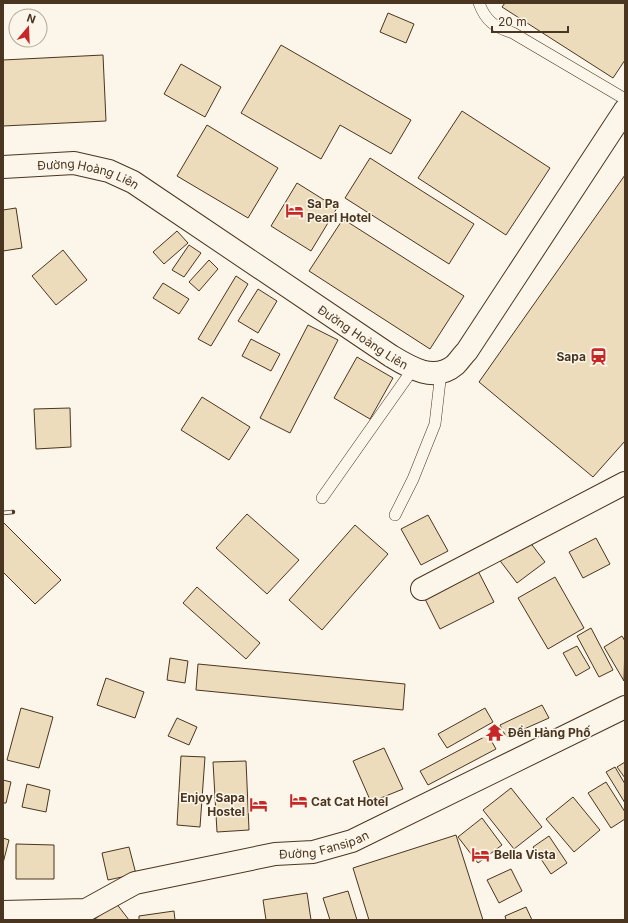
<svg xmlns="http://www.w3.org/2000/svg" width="628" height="923" viewBox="0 0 628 923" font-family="Inter,sans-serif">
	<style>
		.building { fill: #ecdcbc; stroke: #4a3520 }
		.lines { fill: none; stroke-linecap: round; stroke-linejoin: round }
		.service-casing { stroke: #4a3520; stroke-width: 12 }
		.minor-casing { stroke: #4a3520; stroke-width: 24 }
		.tertiary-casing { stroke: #4a3520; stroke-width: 24 }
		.secondary-casing { stroke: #4a3520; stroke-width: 24 }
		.service { stroke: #fbf6e9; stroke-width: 11 }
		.minor { stroke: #fbf6e9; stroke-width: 22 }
		.tertiary { stroke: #fbf6e9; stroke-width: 22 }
		.secondary { stroke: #fbf6e9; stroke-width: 22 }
		.rail-casing { stroke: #4a3520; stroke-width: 4.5 }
		.rail { stroke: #fbf6e9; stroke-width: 3; stroke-dasharray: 9; stroke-linecap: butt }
		.labels { text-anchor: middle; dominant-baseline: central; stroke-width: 3; stroke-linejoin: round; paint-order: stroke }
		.street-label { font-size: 12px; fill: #4a3520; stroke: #fbf6e9 }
		.poi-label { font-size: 12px; font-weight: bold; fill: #4a3520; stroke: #fbf6e9; text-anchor: start }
	</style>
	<rect width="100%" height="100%" fill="#fbf6e9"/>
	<!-- building -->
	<path class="building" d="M505,3H625V60L613,78L502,7Z
		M388,13L414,24L406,43L380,32Z
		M281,45L411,120L391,154L340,125L321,159L241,113Z
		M103,55L106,121L3,126V60Z
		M181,64L221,87L205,117L164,94Z
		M462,111L550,168L506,235L418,178Z
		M207,125L278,168L248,218L177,176Z
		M370,158L474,224L449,264L345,198Z
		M625,175V441L593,477L479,382Z
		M297,183L337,208L311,251L271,226Z
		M16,208L22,248L3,251V210Z
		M343,219L464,296L430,349L309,271Z
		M177,231L188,243L164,264L153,252Z
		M189,245L201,253L184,277L172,270Z
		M63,250L87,280L56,305L32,276Z
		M209,260L218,269L199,291L189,282Z
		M236,276L248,284L211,346L198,339Z
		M163,283L189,299L179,314L153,298Z
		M258,289L277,301L258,333L238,321Z
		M308,325L338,340L290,433L260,418Z
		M251,339L280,354L271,371L242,356Z
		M357,357L393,378L370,419L334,398Z
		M202,397L250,427L229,460L181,430Z
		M70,408L71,447L36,449L34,409Z
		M247,514L299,560L267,594L216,548Z
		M428,515L448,551L421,565L401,529Z
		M3,522L61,580L35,604L3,572Z
		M355,525L388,554L322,630L289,600Z
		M526,537L545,562L517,583L498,558Z
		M596,538L610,564L583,578L569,552Z
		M475,565L494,602L440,629L421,591Z
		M555,577L584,628L548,649L518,598Z
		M197,587L260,643L246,659L183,603Z
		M591,628L613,670L599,677L577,636Z
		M622,636L625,641L624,681L604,647Z
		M577,646L590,668L576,676L563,653Z
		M170,658L188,661L185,683L167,680Z
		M198,664L405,684L403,710L196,690Z
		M106,678L144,692L135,718L97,705Z
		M542,705L549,718L506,737L500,725Z
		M21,708L53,717L39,768L7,760Z
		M485,708L493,722L447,748L438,734Z
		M177,718L197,727L189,745L168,736Z
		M488,735L496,749L428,785L420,771Z
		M384,748L403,789L371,802L353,761Z
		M181,756L205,757L200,827L177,825Z
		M246,761L249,830L217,832L213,762Z
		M625,762V778L617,767Z
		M615,767L625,784V803L606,772Z
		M3,780L11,782L6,803H3Z
		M606,782L625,812V819L611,828L588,793Z
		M27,784L50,790L46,812L22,807Z
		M511,788L542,827L514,849L483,810Z
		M573,797L600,830L574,852L546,819Z
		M482,818L502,845L478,863L458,837Z
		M456,835L483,920H369L353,868Z
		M549,836L567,863L551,874L533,847Z
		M3,838L9,840L3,863Z
		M16,844L54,845V879H16Z
		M129,847L136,874L108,880L102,853Z
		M511,869L522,891L499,903L487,880Z
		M348,891L357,920H330L323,898Z
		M307,893L311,920H266L263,900Z
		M116,903L129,920H95V919Z
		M526,907L532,920H506L505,916Z
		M174,911L175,920H139V916Z"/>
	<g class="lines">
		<defs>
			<path id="service" d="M479,3C486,22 495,27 513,33L625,99
				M322,498L413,369
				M395,515L413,479L435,424L441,372"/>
			<path id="minor" d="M422,589L625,483"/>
			<g id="tertiary">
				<path id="s1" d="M3,912L86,910L135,883L275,854L313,852L352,841L625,707"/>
			</g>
			<g id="secondary">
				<path id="s2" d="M3,167L74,163L109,171L133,182L391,356C409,367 434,383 455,365C459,361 463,355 467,351L625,110"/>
			</g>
		</defs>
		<!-- service casing -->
		<use href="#service" class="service-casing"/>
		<!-- minor casing -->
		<use href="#minor" class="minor-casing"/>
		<!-- tertiary casing -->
		<use href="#tertiary" class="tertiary-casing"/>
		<!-- secondary casing -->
		<use href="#secondary" class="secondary-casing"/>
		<!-- service -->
		<use href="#service" class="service"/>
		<!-- minor -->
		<use href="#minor" class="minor"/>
		<!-- tertiary -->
		<use href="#tertiary" class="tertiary"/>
		<!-- secondary -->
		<use href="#secondary" class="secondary"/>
		<defs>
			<path id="rail" d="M3,513L13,512"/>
		</defs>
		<!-- rail casing -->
		<use href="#rail" class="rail-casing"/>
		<!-- rail -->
		<use href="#rail" class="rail"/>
	</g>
	<!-- icons -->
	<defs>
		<symbol id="hotel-bare" viewBox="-9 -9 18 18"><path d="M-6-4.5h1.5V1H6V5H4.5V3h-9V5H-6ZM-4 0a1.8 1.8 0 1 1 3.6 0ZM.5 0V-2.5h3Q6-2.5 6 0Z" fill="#c62828" stroke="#fbf6e9" stroke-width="2.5" paint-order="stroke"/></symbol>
		<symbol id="station-bare" viewBox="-9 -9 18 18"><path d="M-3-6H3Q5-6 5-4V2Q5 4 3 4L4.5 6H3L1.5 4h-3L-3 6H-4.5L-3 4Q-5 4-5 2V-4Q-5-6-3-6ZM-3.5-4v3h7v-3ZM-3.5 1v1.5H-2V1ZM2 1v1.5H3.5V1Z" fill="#c62828" stroke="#fbf6e9" stroke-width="2.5" paint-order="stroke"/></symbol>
		<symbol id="temple-bare" viewBox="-9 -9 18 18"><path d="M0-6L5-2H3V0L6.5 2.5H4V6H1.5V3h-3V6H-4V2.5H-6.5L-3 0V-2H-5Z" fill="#c62828" stroke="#fbf6e9" stroke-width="2.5" paint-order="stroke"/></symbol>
	</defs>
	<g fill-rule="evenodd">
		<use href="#hotel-bare" x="282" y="198" width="25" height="25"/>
		<use href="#station-bare" x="586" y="344" width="25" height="25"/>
		<use href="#temple-bare" x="482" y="720" width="25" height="25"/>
		<use href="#hotel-bare" x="286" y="788" width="25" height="25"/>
		<use href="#hotel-bare" x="246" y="792" width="25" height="25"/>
		<use href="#hotel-bare" x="468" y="842" width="25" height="25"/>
	</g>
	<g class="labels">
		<!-- street labels -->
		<g class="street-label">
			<text stroke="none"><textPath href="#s2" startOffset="87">Đường Hoàng Liên</textPath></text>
			<text stroke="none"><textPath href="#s2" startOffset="411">Đường Hoàng Liên</textPath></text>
			<text stroke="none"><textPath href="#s1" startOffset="332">Đường Fansipan</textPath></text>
		</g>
		<!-- poi labels -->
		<g class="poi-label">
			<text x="307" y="203">Sa Pa<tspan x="307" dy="14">Pearl Hotel</tspan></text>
			<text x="586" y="356" text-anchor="end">Sapa</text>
			<text x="508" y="732">Đền Hàng Phố</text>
			<text x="245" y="797" text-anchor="end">Enjoy Sapa<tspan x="245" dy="14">Hostel</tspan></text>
			<text x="311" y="801">Cat Cat Hotel</text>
			<text x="494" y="854">Bella Vista</text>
		</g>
	</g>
	<!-- border -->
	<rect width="628" height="923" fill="none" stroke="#4a3520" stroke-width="8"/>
	<!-- north arrow -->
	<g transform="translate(28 28) rotate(19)"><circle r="19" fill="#fbf6e9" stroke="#b4a999"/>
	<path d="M0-3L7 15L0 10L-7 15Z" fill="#c62828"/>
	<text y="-6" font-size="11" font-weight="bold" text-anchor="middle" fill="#4a3520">N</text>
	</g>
	<!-- scale -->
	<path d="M492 26v6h76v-6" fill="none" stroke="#4a3520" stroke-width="2"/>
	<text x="498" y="26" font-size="12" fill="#4a3520" stroke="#fbf6e9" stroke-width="3" paint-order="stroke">20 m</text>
</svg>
